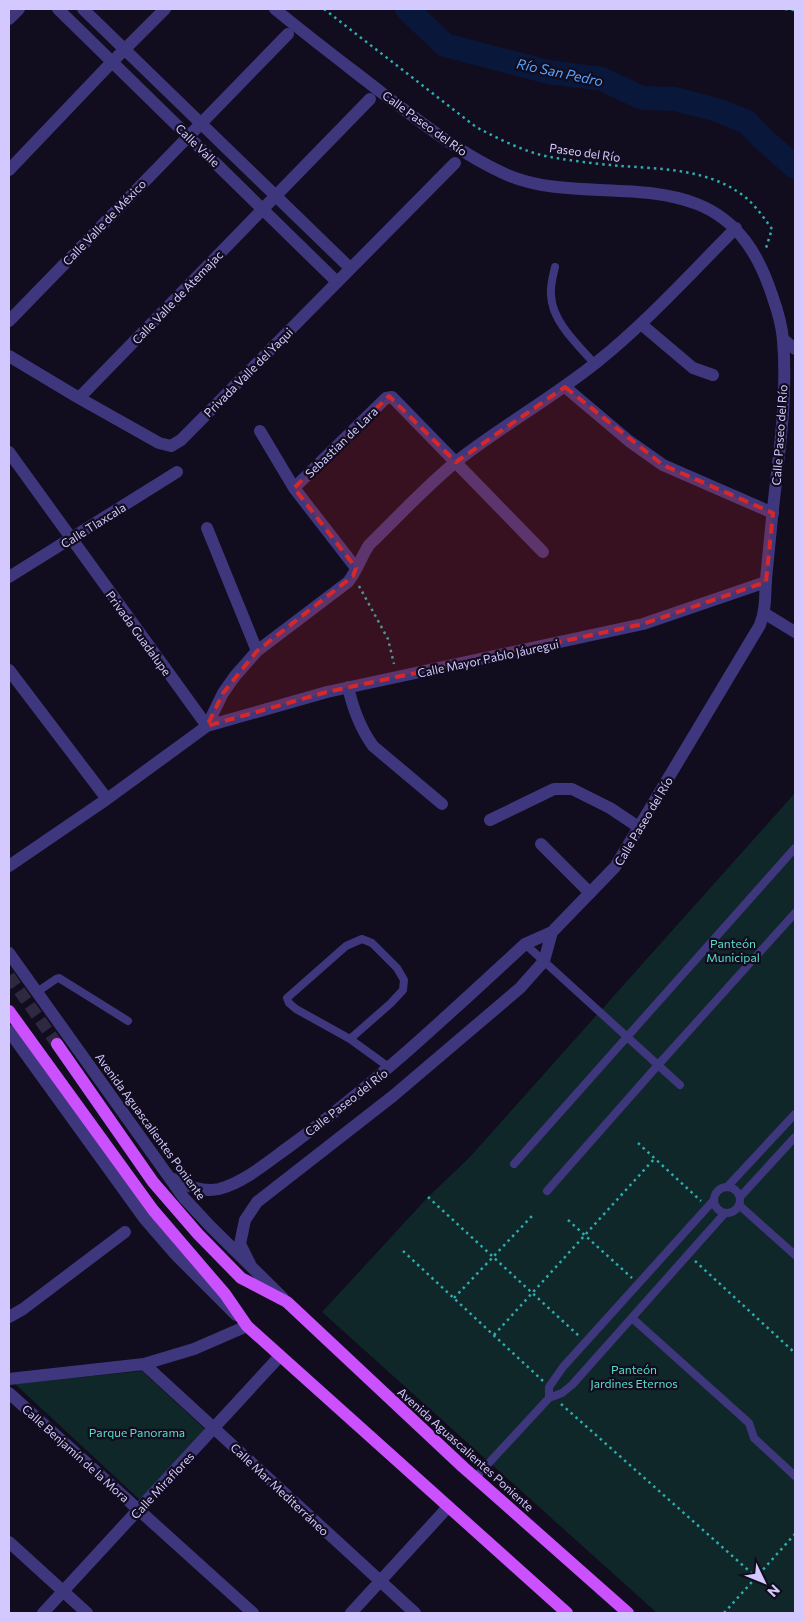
<svg xmlns="http://www.w3.org/2000/svg" width="804" height="1622" viewBox="0 0 804 1622" font-family="Commissioner,sans-serif">
	<style>
		.green { fill: #0f2728 }
		.lines { fill: none; stroke-linecap: round; stroke-linejoin: round }
		.river { stroke: #09173a; stroke-width: 24 }
		.primary-tunnel { stroke: #2e2840; stroke-width: 12; stroke-dasharray: 12 6; stroke-linecap: butt }
		.path { stroke: #2dadaf; stroke-width: 2.5; stroke-dasharray: 2.5 4; stroke-linecap: butt }
		.service { stroke: #3f377d; stroke-width: 8 }
		.minor { stroke: #3f377d; stroke-width: 12 }
		.tertiary { stroke: #3f377d; stroke-width: 12 }
		.primary { stroke: #cb51fe; stroke-width: 12 }
		.marked { fill: #d62828; fill-opacity: 0.2; stroke: #d62828; stroke-width: 4; stroke-dasharray: 10 6; stroke-linejoin: round }
		.labels { text-anchor: middle; dominant-baseline: central; stroke-width: 4.5; stroke-linejoin: round; paint-order: stroke }
		.street-label { font-size: 12px; fill: #d4c9ff; stroke: #110c1e }
		.park-label { font-size: 12px; fill: #57dec6; stroke: #110c1e }
		.water-label { font-size: 14px; font-style: italic; fill: #58a4fe; stroke: #110c1e }
	</style>
	<rect width="100%" height="100%" fill="#110c1e"/>
	<!-- green -->
	<path class="green" d="M795,793V1613H657L322,1312L428,1197L469,1158Z
		M142,1371L207,1431L140,1500L15,1384Z"/>
	<g class="lines">
		<!-- river -->
		<path class="river" d="M407,9L445,45L548,72L602,79L642,98L675,99L717,110L747,122L761,137L795,167"/>
		<!-- primary-tunnel -->
		<path class="primary-tunnel" d="M9,976L57,1044"/>
		<!-- path -->
		<path class="path" d="M324,9L476,127C499,139 524,152 550,157C573,161 598,164 621,166C663,169 710,169 745,197C756,206 764,218 772,229L766,248
			M785,9L795,10
			M359,586L388,639L394,664
			M638,1143L701,1201
			M428,1197L579,1336
			M568,1220L632,1278
			M403,1251L543,1381
			M695,1261L795,1353
			M454,1298L532,1216
			M494,1335L655,1158
			M561,1404L756,1577
			M724,1613L795,1534"/>
		<!-- service -->
		<path class="service" d="M555,267C553,276 550,286 551,295C552,322 578,345 595,364
			M525,944L680,1085
			M37,992L56,979L59,978L128,1021
			M350,1039L391,1003L403,990L404,980L397,968L372,943L362,939L346,946L287,998L289,1003L296,1009L350,1039L390,1068
			M514,1164L795,848
			M714 1200a13 13 0 1 1 26 0a13 13 0 1 1-26 0Z
			M727,1187L795,1114
			M547,1191L658,1065L795,913
			M740,1197L795,1137
			M739,1205L795,1255
			M632,1318L749,1423L754,1438L795,1476
			M549,1398V1387L563,1367L713,1201
			M475,1478L549,1398L562,1393L572,1385L725,1213"/>
		<!-- minor -->
		<path class="minor" d="M58,9L337,282
			M83,9L350,268
			M9,19L19,9
			M9,170L112,62L165,9
			M9,321L288,34
			M641,324L693,368L713,375
			M783,339L795,349
			M9,356L79,398L159,443L171,446L181,440L455,163
			M565,387L629,441L663,465L773,513
			M79,398L370,99
			M260,431L294,488L356,568
			M9,452L207,726L327,692L643,624L766,582
			M294,488L386,398L392,397L543,552
			M207,528L257,651
			M9,577L177,472
			M764,613L795,632
			M9,670L107,799
			M348,687C353,709 360,728 373,746L442,804
			M490,820L554,789H572L610,808L640,828
			M541,844L590,893
			M9,866L107,799L207,726L223,693L235,676L257,651L348,582C357,571 361,557 369,545C398,517 426,486 457,461C502,426 552,398 597,362C647,322 690,274 736,228
			M9,1317L23,1309L125,1232
			M144,1364L415,1613
			M9,1379L144,1364L194,1349L247,1326
			M9,1393L253,1613
			M9,1542L87,1613
			M43,1613L280,1356
			M351,1613L448,1507"/>
		<!-- tertiary -->
		<path class="tertiary" d="M9,953L184,1198L210,1226L283,1298
			M9,1031L144,1218L176,1255L236,1315
			M169,1177C184,1184 201,1193 219,1189C245,1182 269,1161 290,1146C374,1085 449,1014 525,944L552,932L615,867L760,625C766,610 765,595 766,579C768,559 770,539 772,518C778,459 788,400 783,340C782,325 777,309 772,295C759,255 738,220 697,204C636,180 564,201 503,173C459,153 421,122 382,93C346,65 310,38 275,9
			M250,1264L240,1244L245,1220L257,1202L393,1096L520,988L544,961L552,932"/>
		<!-- primary -->
		<path class="primary" d="M9,1011L153,1210L225,1294L247,1326L567,1613
			M57,1044L153,1182L198,1234L241,1278L287,1302L463,1467L628,1613"/>
	</g>
	<!-- marked area -->
	<path class="marked" d="M565,387L663,465L773,513L766,582L643,624L327,692L207,726L223,693L257,651L353,576L356,568L294,488L389,396L456,462Z"/>
	<g class="labels">
		<!-- street labels -->
		<g class="street-label">
			<text transform="translate(425 123) rotate(36)">Calle Paseo del Río</text>
			<text transform="translate(198 145) rotate(44)">Calle Valle</text>
			<text transform="translate(585 152) rotate(8)">Paseo del Río</text>
			<text transform="translate(104 222) rotate(-46)">Calle Valle de México</text>
			<text transform="translate(177 297) rotate(-46)">Calle Valle de Atemajac</text>
			<text transform="translate(248 372) rotate(-45)">Privada Valle del Yaqui</text>
			<text transform="translate(779 435) rotate(-86)">Calle Paseo del Río</text>
			<text transform="translate(341 442) rotate(-44)">Sebastian de Lara</text>
			<text transform="translate(93 525) rotate(-32)">Calle Tlaxcala</text>
			<text transform="translate(139 633) rotate(54)">Privada Guadalupe</text>
			<text transform="translate(488 658) rotate(-12)">Calle Mayor Pablo Jáuregui</text>
			<text transform="translate(643 821) rotate(-59)">Calle Paseo del Río</text>
			<text transform="translate(346 1102) rotate(-38)">Calle Paseo del Río</text>
			<text transform="translate(151 1126) rotate(54)">Avenida Aguascalientes Poniente</text>
			<text transform="translate(466 1449) rotate(42)">Avenida Aguascalientes Poniente</text>
			<text transform="translate(76 1453) rotate(42)">Calle Benjamín de la Mora</text>
			<text transform="translate(162 1485) rotate(-47)">Calle Miraflores</text>
			<text transform="translate(280 1489) rotate(43)">Calle Mar Mediterráneo</text>
		</g>
		<!-- park labels -->
		<g class="park-label">
			<text x="733" y="943">Panteón<tspan x="733" dy="14">Municipal</tspan></text>
			<text x="634" y="1369">Panteón<tspan x="634" dy="14">Jardines Eternos</tspan></text>
			<text x="137" y="1432">Parque Panorama</text>
		</g>
		<!-- water labels -->
		<g class="water-label">
			<text transform="translate(560 72) rotate(12)">Río San Pedro</text>
		</g>
	</g>
	<!-- border -->
	<rect width="804" height="1622" fill="none" stroke="#d4c9ff" stroke-width="20"/>
	<!-- north arrow -->
	<g transform="translate(764 1582) rotate(133)" stroke="#110c1e" stroke-width="4" paint-order="stroke">
	<path d="M0-4L9 19L0 12L-9 19Z" fill="#d4c9ff"/>
	<text y="-8" font-size="14" font-weight="bold" text-anchor="middle" fill="#d4c9ff">N</text>
	</g>
</svg>
